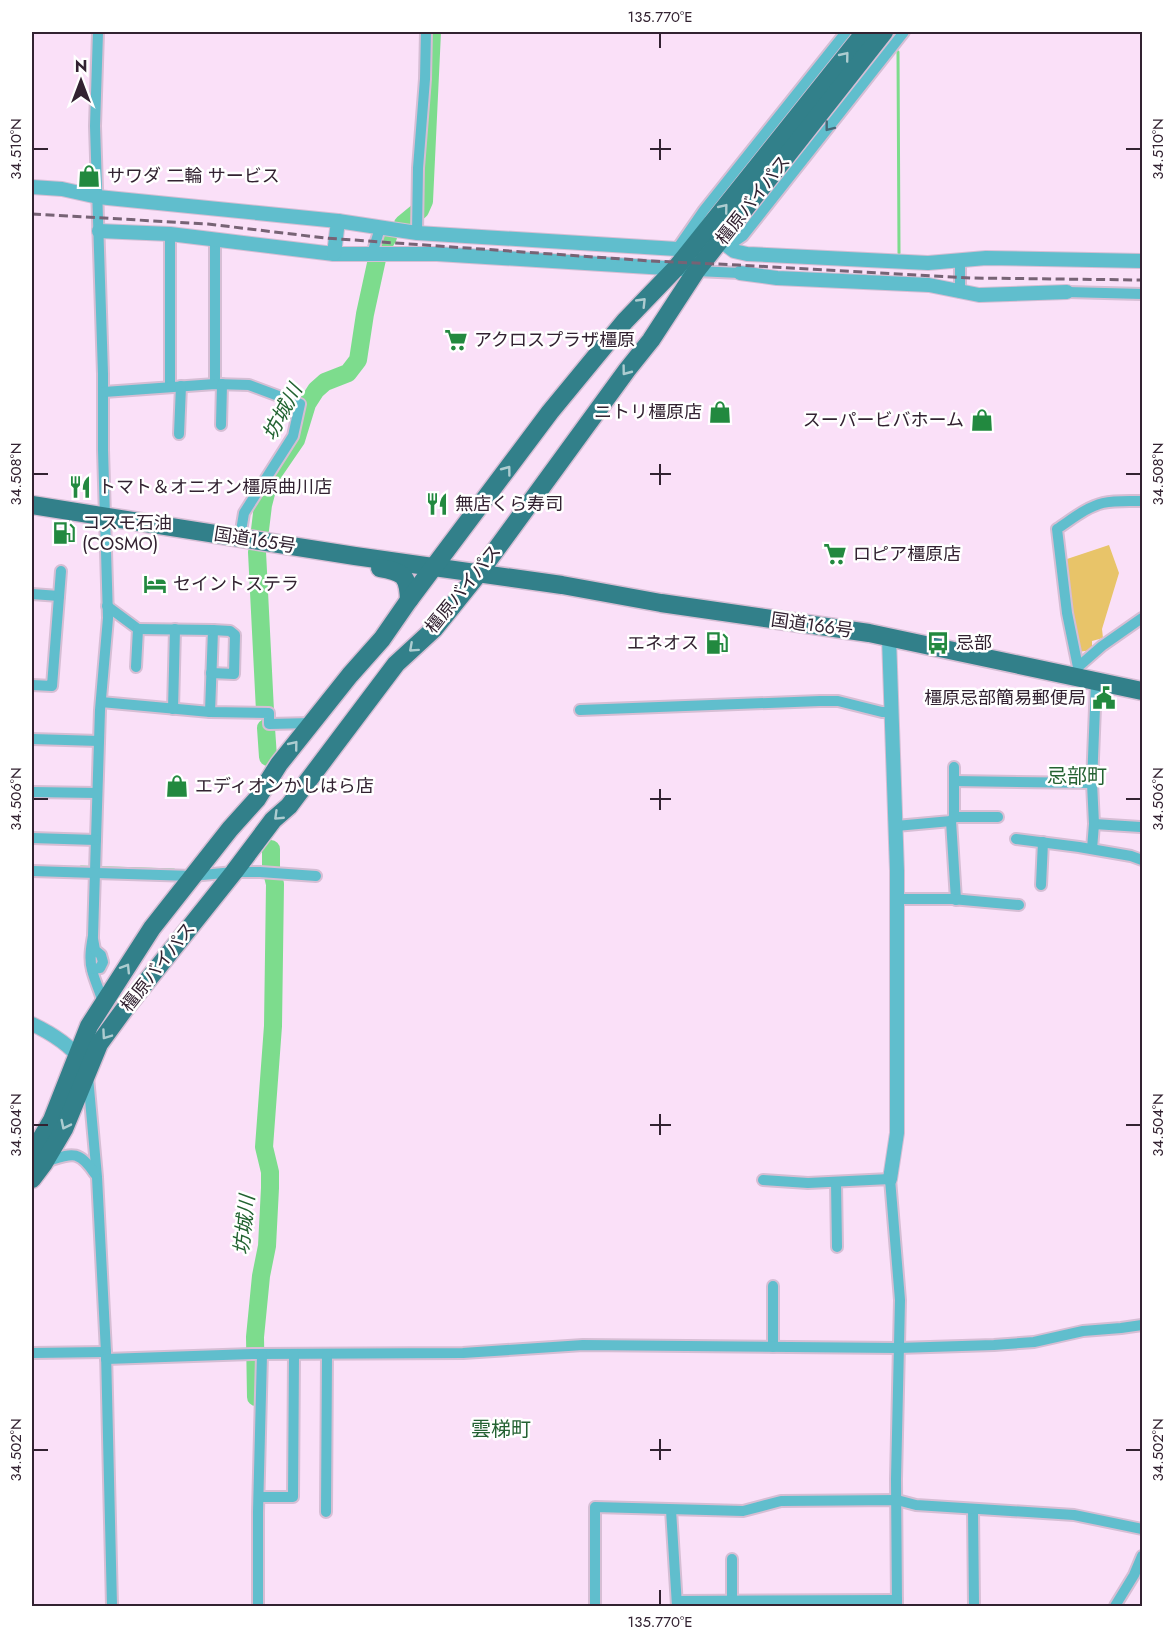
<svg xmlns="http://www.w3.org/2000/svg" width="1174" height="1638" viewBox="0 0 1174 1638" font-family="Jost,'Noto Sans JP',sans-serif">
	<rect width="100%" height="100%" fill="#fae0f8"/>
	<!-- green -->
	<path fill="#e8c469" d="M1109,545L1119,573L1102,629L1103,638L1092,641V650L1071,653L1055,563Z"/>
	<g fill="none" stroke-linecap="round" stroke-linejoin="round">
		<!-- stream -->
		<g stroke="#7ddc8d" stroke-width="3">
			<path d="M898,52L899,253"/>
			<path d="M81,867L174,870"/>
		</g>
		<!-- river -->
		<g stroke="#7ddc8d" stroke-width="18">
			<path d="M403,224L420,210L424,201L432,32"/>
			<path d="M382,247L388,237"/>
			<path d="M260,530L263,505L270,478L296,440L307,404L316,390L325,382L348,373L358,360L365,314L377,259"/>
			<path d="M257,552L265,711"/>
			<path d="M266,728L268,757"/>
			<path d="M256,1397L255,1337L261,1276L267,1246L270,1188V1172L264,1147L273,1026L275,884L271,868V849"/>
		</g>
		<!-- minor casing -->
		<g stroke="#d6bed4" stroke-width="14">
			<g id="minor">
				<path d="M98,32L95,126L103,374V450L108,618L100,710L93,936C91,947 89,959 92,970C95,982 100,991 103,1003"/>
				<path d="M417,233L418,168L425,79L426,32"/>
				<path d="M170,234V387"/>
				<path d="M727,247L743,236L904,32"/>
				<path d="M685,252L677,249L704,210L846,32"/>
				<path d="M372,254L380,228"/>
				<path d="M696,271L740,273"/>
				<path d="M960,292V260"/>
				<path d="M1067,292L1142,294"/>
				<path d="M215,384V239"/>
				<path d="M104,392L215,384L249,385L300,404L293,436L244,513L240,537"/>
				<path d="M221,425L222,384"/>
				<path d="M179,434L181,386"/>
				<path d="M32,594L59,596"/>
				<path d="M107,606L138,629L136,667"/>
				<path d="M138,629L213,630L210,712"/>
				<path d="M1078,667L1067,613L1057,529C1071,520 1086,507 1103,503C1116,500 1130,501 1142,501"/>
				<path d="M1077,671L1078,667L1102,646L1142,618"/>
				<path d="M211,673L234,674L235,635L230,631L213,630"/>
				<path d="M32,685L52,686L61,571"/>
				<path d="M101,702L210,712L269,713V724L312,723"/>
				<path d="M173,709L175,629"/>
				<path d="M580,710L820,701H838L882,712H892"/>
				<path d="M32,739L99,741"/>
				<path d="M954,781L1092,783"/>
				<path d="M32,792L97,793"/>
				<path d="M954,817H998"/>
				<path d="M951,821L956,900"/>
				<path d="M1094,824L1140,827"/>
				<path d="M896,826L951,821L954,817V767"/>
				<path d="M32,838L96,840"/>
				<path d="M1016,839L1079,847L1131,856L1142,860"/>
				<path d="M1092,849L1094,824L1092,783L1096,682"/>
				<path d="M32,871L192,876L234,872H260L316,876"/>
				<path d="M1041,885L1043,842"/>
				<path d="M897,899H952L1019,905"/>
				<path d="M92,969L100,968L103,962L101,955L95,950L93,939"/>
				<path d="M88,1077L97,1177L106,1352L112,1606"/>
				<path d="M45,1162C71,1154 78,1148 95,1174"/>
				<path d="M763,1180L808,1183L890,1179L900,1300L896,1479L897,1606"/>
				<path d="M836,1182L837,1247"/>
				<path d="M773,1347V1286"/>
				<path d="M32,1353L106,1352"/>
				<path d="M106,1359L252,1354L463,1353L583,1345L898,1348L994,1345L1034,1342L1083,1331L1121,1328L1142,1325"/>
				<path d="M259,1497H293L294,1354"/>
				<path d="M973,1509L974,1606"/>
				<path d="M671,1510L677,1606"/>
				<path d="M326,1512L327,1354"/>
				<path d="M732,1559V1601"/>
				<path d="M677,1601L897,1600"/>
				<path d="M258,1606V1512L262,1354"/>
				<path d="M595,1606V1507L743,1511L781,1501L897,1500L916,1505L1074,1515L1142,1529"/>
				<path d="M1115,1606L1134,1575L1142,1556"/>
			</g>
		</g>
		<!-- tertiary casing -->
		<g stroke="#d6bed4" stroke-width="16">
			<g id="tertiary">
				<path d="M32,187L62,189L98,197L338,221L417,233L677,249"/>
				<path d="M99,231L170,234L334,254H437L682,269"/>
				<path d="M721,241L734,251L747,254L928,263L986,258L1142,261"/>
				<path d="M334,254L338,221"/>
				<path d="M740,273L777,278L929,285L979,295L1067,292"/>
				<path d="M889,638L897,871V1133L890,1179"/>
				<path d="M32,1024C51,1033 69,1044 82,1061"/>
			</g>
		</g>
		<!-- trunk casing -->
		<g stroke="#d6bed4" stroke-width="21">
			<g id="trunk">
				<path d="M32,505L355,556L562,585L661,603L869,633L1142,691"/>
				<path d="M380,568C404,572 408,576 409,600"/>
				<path d="M32,1154L52,1120L89,1026L152,928L230,829L257,799L279,764L350,675L382,639L409,600L550,412L625,321L676,268L865,32"/>
				<path d="M32,1179L44,1163L64,1129L99,1044L123,1011L234,872L273,820L289,806L396,664L434,629L479,573L627,370L651,340L696,271L884,32"/>
			</g>
		</g>
		<!-- minor -->
		<use href="#minor" stroke="#60becd" stroke-width="10"/>
		<!-- tertiary -->
		<use href="#tertiary" stroke="#60becd" stroke-width="14"/>
		<!-- trunk -->
		<use href="#trunk" stroke="#32808a" stroke-width="18"/>
		<!-- rail -->
		<path stroke="#776375" stroke-width="3" stroke-dasharray="9 4.5" stroke-linecap="butt" d="M32,214L208,224L325,238L651,261L738,265L972,278L1142,280"/>
	</g>
	<!-- one-way arrows -->
	<defs><path id="oneway-chevron" d="M-2-3.5L2.5 0L-2 3.5" fill="none" stroke-width="1.6" stroke-linecap="round" stroke-linejoin="round" transform="scale(1.5)"/></defs>
	<g stroke="#adccd0">
		<use href="#oneway-chevron" transform="translate(845 56) rotate(-51)"/>
		<use href="#oneway-chevron" transform="translate(724 208) rotate(-51)"/>
		<use href="#oneway-chevron" transform="translate(642 302) rotate(-46)"/>
		<use href="#oneway-chevron" transform="translate(626 371) rotate(127)"/>
		<use href="#oneway-chevron" transform="translate(507 470) rotate(-53)"/>
		<use href="#oneway-chevron" transform="translate(413 648) rotate(138)"/>
		<use href="#oneway-chevron" transform="translate(294 745) rotate(-51)"/>
		<use href="#oneway-chevron" transform="translate(278 816) rotate(136)"/>
		<use href="#oneway-chevron" transform="translate(126 968) rotate(-58)"/>
		<use href="#oneway-chevron" transform="translate(106 1035) rotate(125)"/>
		<use href="#oneway-chevron" transform="translate(65 1125) rotate(116)"/>
	</g>
	<use stroke="#476877" href="#oneway-chevron" transform="translate(829 127) rotate(128)"/>
	<!-- ticks -->
	<path fill="none" stroke="#322231" stroke-width="2" d="M660,33V48M660,139V160M33,149H48M650,149H671M1126,149H1141M660,464V485M33,474H48M650,474H671M1126,474H1141M660,789V810M33,799H48M650,799H671M1126,799H1141M660,1114V1135M33,1125H48M650,1125H671M1126,1125H1141M660,1439V1460M33,1450H48M650,1450H671M1126,1450H1141M660,1590V1605"/>
	<!-- icons -->
	<defs>
		<g id="shop-bare" transform="scale(1.8)"><path d="M-5-2.5h2.3a2.7 3.5 0 0 1 5.4 0H5L5.5 6h-11ZM-1.5-2.5h3a1.5 2.3 0 0 0-3 0Z" fill="#22893f" stroke="#fff" stroke-width="2.5" paint-order="stroke"/></g>
		<g id="supermarket-bare" transform="scale(1.8)"><path d="M-6-5.5h2.5l.6 2H6L4.5 2H-2.5L-4.4-4H-6ZM-1.5 3.2a1.3 1.3 0 1 0 .1 0ZM3 3.2a1.3 1.3 0 1 0 .1 0Z" fill="#22893f" stroke="#fff" stroke-width="2.5" paint-order="stroke"/></g>
		<g id="restaurant-bare" transform="scale(1.8)"><path d="M-5-6h1v4h1v-4h1v4h1v-4h1v5L-1.5 .5V6h-2V.5L-5-1ZM5-6V6H3V1.5H1.5Q1.5-4 5-6Z" fill="#22893f" stroke="#fff" stroke-width="2.5" paint-order="stroke"/></g>
		<g id="fuel-bare" transform="scale(1.8)"><path d="M-5.5-6h7V0h2V4h1.3V-2.5L3-4.5l.8-.8L6-3V5H2.5V1h-1V6h-7ZM-4.2-4.7v3.2H.2V-4.7Z" fill="#22893f" stroke="#fff" stroke-width="2.5" paint-order="stroke"/></g>
		<g id="hotel-bare" transform="scale(1.8)"><path d="M-6-4.5h1.5V1H6V5H4.5V3h-9V5H-6ZM-4 0a1.8 1.8 0 1 1 3.6 0ZM.5 0V-2.5h3Q6-2.5 6 0Z" fill="#22893f" stroke="#fff" stroke-width="2.5" paint-order="stroke"/></g>
		<g id="bus-bare" transform="scale(1.8)"><path d="M-5-6H5V4H4V6H2V4H-2V6H-4V4H-5ZM-3.5-4V0h7V-4ZM-3.5 1.2v1.5H-2V1.2ZM2 1.2v1.5H3.5V1.2Z" fill="#22893f" stroke="#fff" stroke-width="2.5" paint-order="stroke"/></g>
		<g id="civic-bare" transform="scale(1.8)"><path d="M-.6-6.5H3V-4.5H.6V-3L4-1V1h2V6H-6V1h2V-1L-.6-3ZM-1.2 2.5V6h2.4V2.5Z" fill="#22893f" stroke="#fff" stroke-width="2.5" paint-order="stroke"/></g>
	</defs>
	<g fill-rule="evenodd">
		<use href="#shop-bare" x="89" y="176"/>
		<use href="#supermarket-bare" x="456" y="340"/>
		<use href="#shop-bare" x="720" y="412"/>
		<use href="#shop-bare" x="982" y="420"/>
		<use href="#restaurant-bare" x="80" y="487"/>
		<use href="#restaurant-bare" x="437" y="504"/>
		<use href="#fuel-bare" x="64" y="533"/>
		<use href="#supermarket-bare" x="835" y="554"/>
		<use href="#hotel-bare" x="155" y="584"/>
		<use href="#fuel-bare" x="717" y="643"/>
		<use href="#bus-bare" x="938" y="643"/>
		<use href="#civic-bare" x="1104" y="698"/>
		<use href="#shop-bare" x="177" y="786"/>
	</g>
	<g text-anchor="middle" stroke-width="5" stroke-linejoin="round" paint-order="stroke">
		<!-- poi labels -->
		<g font-size="18" fill="#322231" stroke="#fff" text-anchor="start">
			<text x="107" y="182">サワダ 二輪 サービス</text>
			<text x="474" y="346">アクロスプラザ橿原</text>
			<text x="702" y="418" text-anchor="end">ニトリ橿原店</text>
			<text x="964" y="426" text-anchor="end">スーパービバホーム</text>
			<text x="98" y="493">トマト＆オニオン橿原曲川店</text>
			<text x="455" y="510">無店くら寿司</text>
			<text x="82" y="529">コスモ石油<tspan x="82" dy="21">(COSMO)</tspan></text>
			<text x="853" y="560">ロピア橿原店</text>
			<text x="173" y="590">セイントステラ</text>
			<text x="699" y="649" text-anchor="end">エネオス</text>
			<text x="956" y="649">忌部</text>
			<text x="1086" y="704" text-anchor="end">橿原忌部簡易郵便局</text>
			<text x="195" y="792">エディオンかしはら店</text>
		</g>
		<!-- street labels -->
		<g font-size="18" fill="#322231" stroke="#fff">
			<text transform="translate(753 200) rotate(-52)" y="6">橿原バイパス</text>
			<text transform="translate(255 540) rotate(9)" y="6">国道165号</text>
			<text transform="translate(463 589) rotate(-51)" y="6">橿原バイパス</text>
			<text transform="translate(812 625) rotate(8)" y="6">国道166号</text>
			<text transform="translate(158 967) rotate(-52)" y="6">橿原バイパス</text>
		</g>
		<!-- water labels -->
		<g font-size="20" font-style="italic" fill="#226331" stroke="#fff">
			<text transform="translate(282 412) rotate(-62)" y="7">坊城川</text>
			<text transform="translate(244 1225) rotate(-84)" y="7">坊城川</text>
		</g>
		<!-- neighbourhood labels -->
		<g font-size="20" fill="#246232" stroke="#fff">
			<text x="1077" y="783">忌部町</text>
			<text x="501" y="1436">雲梯町</text>
		</g>
	</g>
	<!-- border -->
	<rect width="1174" height="1638" fill="none" stroke="#ffffff" stroke-width="66"/>
	<!-- north arrow -->
	<g transform="translate(81 81)" stroke="#ffffff" stroke-width="4.5" paint-order="stroke">
	<path d="M0-4.5L10 22L0 15L-10 22Z" fill="#322231"/>
	<text y="-9" font-size="16" font-weight="bold" text-anchor="middle" fill="#322231">N</text>
	</g>
	<rect x="33" y="33" width="1108" height="1572" fill="none" stroke="#322231" stroke-width="2"/>
	<g font-size="15" text-anchor="middle" fill="#322231">
		<text x="660" y="22">135.770°E</text>
		<text transform="translate(16 149) rotate(-90)" y="5">34.510°N</text>
		<text transform="translate(1158 149) rotate(-90)" y="5">34.510°N</text>
		<text transform="translate(16 474) rotate(-90)" y="5">34.508°N</text>
		<text transform="translate(1158 474) rotate(-90)" y="5">34.508°N</text>
		<text transform="translate(16 799) rotate(-90)" y="5">34.506°N</text>
		<text transform="translate(1158 799) rotate(-90)" y="5">34.506°N</text>
		<text transform="translate(16 1125) rotate(-90)" y="5">34.504°N</text>
		<text transform="translate(1158 1125) rotate(-90)" y="5">34.504°N</text>
		<text transform="translate(16 1450) rotate(-90)" y="5">34.502°N</text>
		<text transform="translate(1158 1450) rotate(-90)" y="5">34.502°N</text>
		<text x="660" y="1627">135.770°E</text>
	</g>
</svg>
